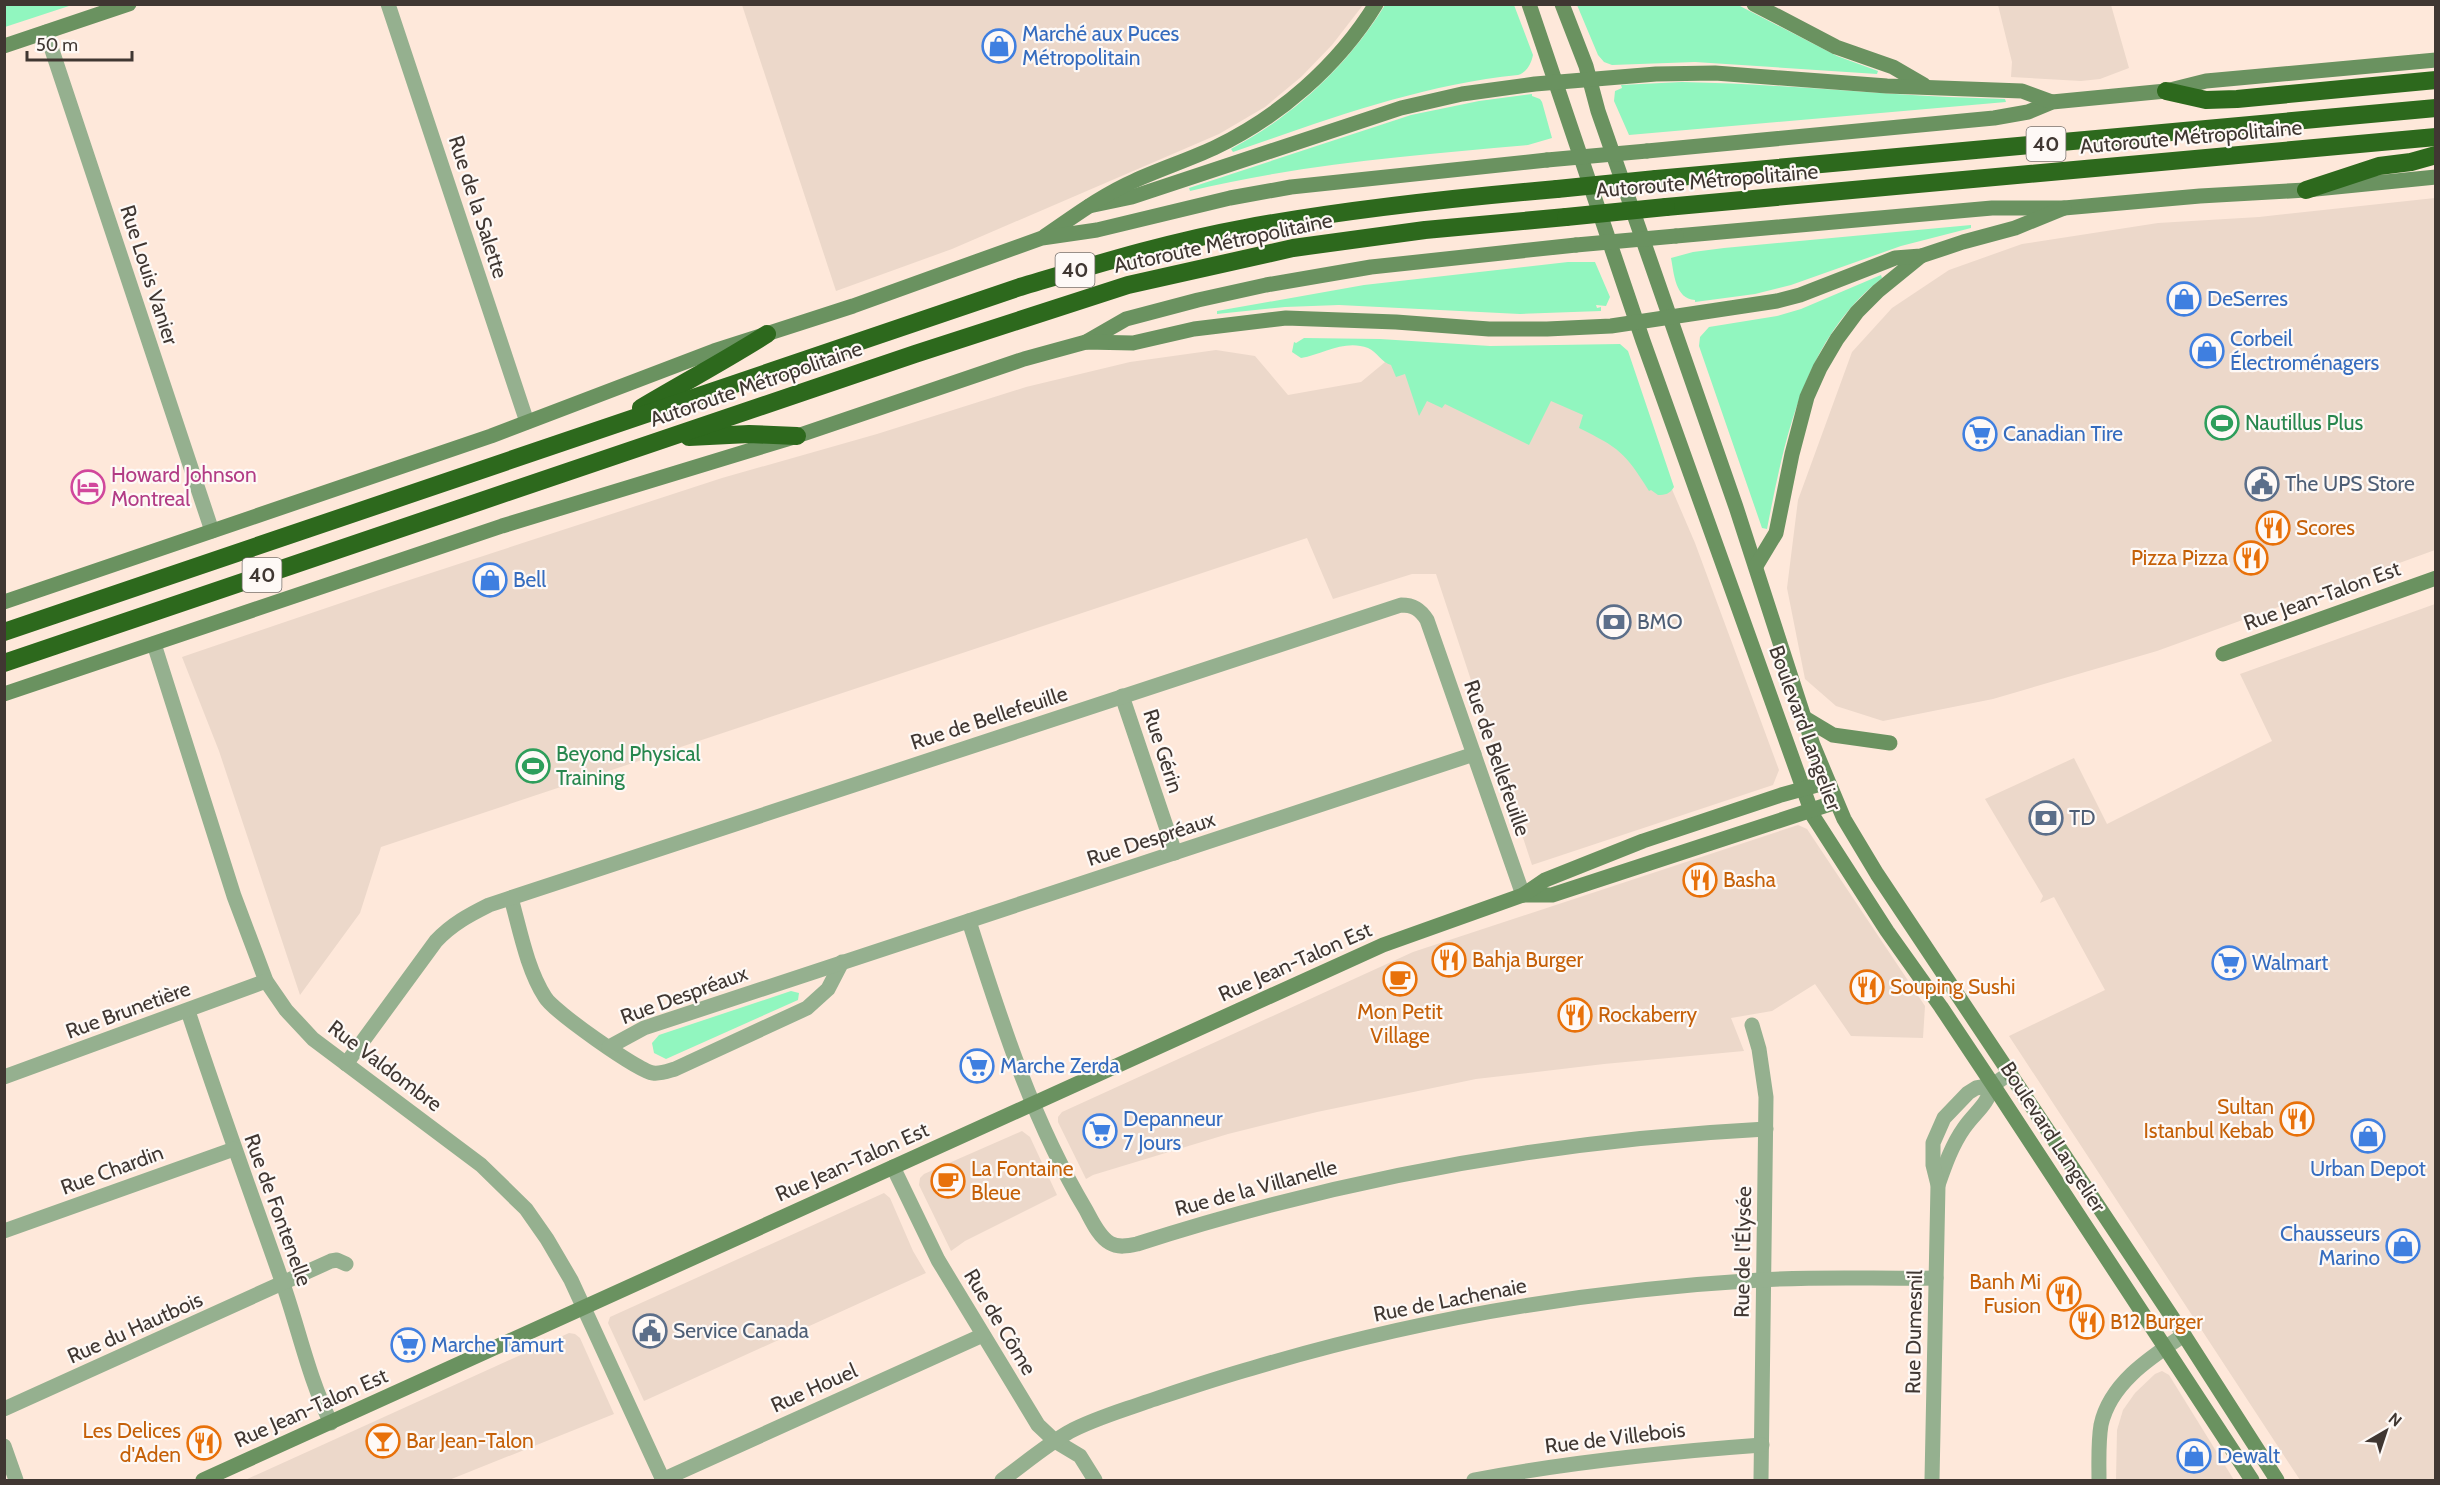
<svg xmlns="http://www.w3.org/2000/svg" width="2440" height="1485" viewBox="0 0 2440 1485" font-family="Cabin,sans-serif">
	<rect width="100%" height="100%" fill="#fee8da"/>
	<!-- commercial -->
	<g fill="#ecd8ca">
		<path d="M742,5V4L1363,5L1332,45L1301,77L1265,107L1219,134L952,249L836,291Z"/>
		<path d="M1998,5H2111L2129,68L2100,79L2081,81L2011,77L2012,62Z"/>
		<path d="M2435,198V550L2157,651L1993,699L1883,721L1836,706L1805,679L1787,588L1798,500L1852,352L1892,308L1949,270L2022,244L2158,223L2259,217Z"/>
		<path d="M1216,350L1255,356L1288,395L1361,382L1396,353L1620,368L1695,543L1779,770L1773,785L1532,865L1436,574H1412L1333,599L1307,538L381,847L360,913L300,995L219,751L182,657L391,586L722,478L877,434L1026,387L1130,362Z"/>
		<path d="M2435,604V1480H2300L2009,1036L2105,990L2054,897L2040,903L2043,896L1985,799L2074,758L2107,824L2272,741L2240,674Z"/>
		<path d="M1798,825L1807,829L1925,1006L1923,1038L1851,1036L1815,984L1772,1011L1731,1018L1744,1051L1604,1064L1476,1079L1317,1112L1228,1134L1093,1175L1086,1179L1058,1122V1117L1062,1112L1413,952Z"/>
		<path d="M1022,1131L1030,1137L1057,1195L965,1241L951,1251L919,1185L920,1178L924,1174Z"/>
		<path d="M884,1193L890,1198L913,1251L926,1273L644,1401L608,1323L610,1317Z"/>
		<path d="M569,1333L575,1334L580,1338L614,1414L449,1480H245Z"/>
		<path d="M2162,1371L2169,1375L2234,1480H2116L2117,1430L2123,1410L2135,1393L2155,1374Z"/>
	</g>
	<!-- green -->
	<g fill="#91f6bf">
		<path d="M5,4H72V5L5,27Z"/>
		<path d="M1385,5H1514L1533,55C1531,64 1527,72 1518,75C1419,85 1326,120 1233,152L1231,149C1295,115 1347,66 1385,5Z"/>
		<path d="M1577,5H1738L1837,56L1878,71L1877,74L1695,62L1612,65L1604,62L1598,55Z"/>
		<path d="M1682,82C1790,84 1897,97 2005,99L2006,102L1629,135L1614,101L1615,91L1622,88L1621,85Z"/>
		<path d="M1532,94V96L1540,99L1542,102L1552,138L1528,145C1415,155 1301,164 1190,191L1189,188L1411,115L1479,101Z"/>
		<path d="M1971,225V228L1901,246L1791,285L1755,294L1695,302V300C1675,299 1674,273 1671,258L1693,252L1724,248Z"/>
		<path d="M1568,262H1595L1610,297L1606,306L1596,305L1597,308L1601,307V311L1520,314L1339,305L1285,307L1217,314V311L1364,285Z"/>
		<path d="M1881,275L1882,278C1804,339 1785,437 1767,529L1762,528L1699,346L1700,337L1709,327L1777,316L1801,309Z"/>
		<path d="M1304,338L1380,339L1490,346L1620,344L1628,351L1674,487C1670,494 1665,495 1658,495L1651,490L1649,491C1625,452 1619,448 1579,428L1583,415L1551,401L1529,445L1445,404L1442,408L1427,401L1419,416L1405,374L1396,377L1391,365C1382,363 1377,352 1368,348C1345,339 1323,354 1301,358L1292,352L1294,342L1296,343Z"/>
		<path d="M791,991L799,993L798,1000L666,1059L654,1053L652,1043L659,1035Z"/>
	</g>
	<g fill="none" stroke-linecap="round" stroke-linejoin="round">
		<!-- street -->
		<g stroke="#95b08f" stroke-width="15">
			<path d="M388,4L527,422"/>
			<path d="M46,32L212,531"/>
			<path d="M154,644L234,896L266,981L286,1010L313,1039L481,1165L526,1209L547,1239L571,1280L663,1480"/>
			<path d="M1122,696L1175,853"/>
			<path d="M511,898C520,930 527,969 545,997C553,1011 638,1071 653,1073C661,1074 668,1071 675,1069L807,1008L828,989L842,962"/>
			<path d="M969,921C1001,1021 1032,1120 1086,1210C1092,1221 1099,1237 1110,1243C1118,1248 1128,1246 1137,1244C1342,1178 1550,1140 1766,1129"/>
			<path d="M188,1011C218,1103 251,1193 283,1284C299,1330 309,1379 331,1423"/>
			<path d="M1752,1025L1759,1049L1766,1097L1761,1480"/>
			<path d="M609,1047L644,1028L1474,754"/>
			<path d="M346,1064L436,941C452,924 469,915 489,905L1401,605C1413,605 1420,609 1427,620L1523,895"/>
			<path d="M4,1077L266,981"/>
			<path d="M893,1167L938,1260L1038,1425L1055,1441L1080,1456L1095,1480"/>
			<path d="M1938,1185C1945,1165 1952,1145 1964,1128C1977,1110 1986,1107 1993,1085"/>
			<path d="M4,1231L234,1149"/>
			<path d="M4,1409L331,1261L337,1260L346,1264"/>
			<path d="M4,1446L16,1480"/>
			<path d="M662,1480L983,1335"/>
			<path d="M1002,1480C1024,1464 1045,1446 1069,1432C1093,1419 1121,1411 1146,1402C1182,1390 1217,1378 1253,1368C1416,1319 1591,1290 1760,1280C1819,1276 1878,1279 1936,1278"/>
			<path d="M1474,1480C1570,1462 1665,1452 1762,1445"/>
			<path d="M1932,1480L1938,1185L1933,1165V1143L1944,1118L1968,1093L1976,1088L1993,1085L2010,1073"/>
			<path d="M2099,1480C2099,1462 2098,1443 2101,1425C2110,1383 2151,1357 2184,1335"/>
		</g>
		<!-- secondary -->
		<g stroke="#6a9260" stroke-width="15">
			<path d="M1529,4L1643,341L1813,816L1887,931L1941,1007L1993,1085L2252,1480"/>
			<path d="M1562,4L1586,66L1598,111L1736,507L1813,745L1844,819L1877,874L2184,1335L2277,1480"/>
			<path d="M1754,4L1836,47L1893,67L1924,85"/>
			<path d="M4,46L129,4"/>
			<path d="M1647,151L1994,118L2028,112L2052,102L2166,91L2206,81L2436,60"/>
			<path d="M1089,206L1132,197L1401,108L1462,94L1535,84L1656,74L1715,73L1887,86L2022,91L2052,102"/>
			<path d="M1045,236C1073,217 1102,195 1134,181C1160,169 1188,160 1214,148C1279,117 1338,66 1376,4"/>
			<path d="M1676,236L1992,208H2064L2200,196L2306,190L2436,177"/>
			<path d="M1086,342L1126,319L1198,300L1266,285L1371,267L1576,245"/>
			<path d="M1756,566L1776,533L1792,454L1807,397L1820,368L1837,339L1857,312L1878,291L1921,256"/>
			<path d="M4,602L491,436L714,351L853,306L1042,238L1097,230L1230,198L1291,187L1547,160"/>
			<path d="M2223,654L2436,578"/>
			<path d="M4,694L502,526L797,436L1024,359L1086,342L1133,343L1194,329L1286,318L1396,322L1489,329H1547L1611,326L1777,301L1800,295L1885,262L1895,258L1921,256L1963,242L2015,228L2064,208"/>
			<path d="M1803,717L1833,735L1890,743"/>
			<path d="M1523,895H1552L1836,802"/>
			<path d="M203,1480L1383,945L1523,895L1545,880L1643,841L1781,795L1828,782"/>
		</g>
		<!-- highway -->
		<g stroke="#2d691d" stroke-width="18">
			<path d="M2166,91L2206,100L2237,99L2436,80"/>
			<path d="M1656,179L2436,108"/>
			<path d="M2306,190L2379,166L2411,162L2436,155"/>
			<path d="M1666,207L2436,137"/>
			<path d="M641,408C683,383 726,360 767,334"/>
			<path d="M689,437L749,434L797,436"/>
			<path d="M4,632L1020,287C1094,265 1168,242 1245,228C1348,209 1452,198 1557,189"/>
			<path d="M4,663L915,354L1128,285L1293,248L1425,230L1566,217"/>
		</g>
		<!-- secondary-bridge -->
		<g stroke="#6a9260" stroke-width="15">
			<path d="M1547,160L1647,151"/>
			<path d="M1576,245L1676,236"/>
		</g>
		<!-- highway-bridge -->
		<g stroke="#2d691d" stroke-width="18">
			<path d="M1557,189L1656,179"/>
			<path d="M1566,217L1666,207"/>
		</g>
	</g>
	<!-- icons -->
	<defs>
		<g id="shop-ring" transform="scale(1.725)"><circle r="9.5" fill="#fef9f6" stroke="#3f7fe0" stroke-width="1.5"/><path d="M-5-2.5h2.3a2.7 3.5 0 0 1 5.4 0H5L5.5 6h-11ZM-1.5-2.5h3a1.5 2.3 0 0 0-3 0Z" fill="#3f7fe0"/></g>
		<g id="stadium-ring" transform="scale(1.725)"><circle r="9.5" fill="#fef9f6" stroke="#2e9e5b" stroke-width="1.5"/><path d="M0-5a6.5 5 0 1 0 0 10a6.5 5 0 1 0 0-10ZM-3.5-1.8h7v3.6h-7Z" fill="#2e9e5b"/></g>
		<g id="supermarket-ring" transform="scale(1.725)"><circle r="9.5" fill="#fef9f6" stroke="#3f7fe0" stroke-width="1.5"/><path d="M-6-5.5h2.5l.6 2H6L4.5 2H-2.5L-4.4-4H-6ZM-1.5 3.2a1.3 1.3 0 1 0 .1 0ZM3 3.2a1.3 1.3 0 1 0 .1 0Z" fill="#3f7fe0"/></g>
		<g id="civic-ring" transform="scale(1.725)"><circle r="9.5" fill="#fef9f6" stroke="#5c6f8a" stroke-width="1.5"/><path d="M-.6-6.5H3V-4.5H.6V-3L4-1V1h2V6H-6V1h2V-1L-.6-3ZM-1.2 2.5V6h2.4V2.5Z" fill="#5c6f8a"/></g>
		<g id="hotel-ring" transform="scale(1.725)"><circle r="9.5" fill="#fef9f6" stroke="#d1479c" stroke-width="1.5"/><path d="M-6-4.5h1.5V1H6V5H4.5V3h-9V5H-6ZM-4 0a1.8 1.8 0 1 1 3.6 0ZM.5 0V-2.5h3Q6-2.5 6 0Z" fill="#d1479c"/></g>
		<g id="restaurant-ring" transform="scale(1.725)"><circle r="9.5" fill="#fef9f6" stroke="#e8710a" stroke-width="1.5"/><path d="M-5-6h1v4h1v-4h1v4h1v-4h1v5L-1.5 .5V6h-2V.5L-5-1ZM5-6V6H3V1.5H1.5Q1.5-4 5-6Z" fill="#e8710a"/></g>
		<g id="bank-ring" transform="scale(1.725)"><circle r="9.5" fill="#fef9f6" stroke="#5c6f8a" stroke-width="1.5"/><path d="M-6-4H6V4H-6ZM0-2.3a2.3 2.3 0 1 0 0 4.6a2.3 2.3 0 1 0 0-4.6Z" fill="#5c6f8a"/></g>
		<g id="cafe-ring" transform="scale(1.725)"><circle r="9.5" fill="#fef9f6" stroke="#e8710a" stroke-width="1.5"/><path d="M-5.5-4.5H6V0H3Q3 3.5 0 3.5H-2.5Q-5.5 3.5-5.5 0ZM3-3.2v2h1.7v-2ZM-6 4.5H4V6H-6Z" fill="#e8710a"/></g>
		<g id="bar-ring" transform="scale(1.725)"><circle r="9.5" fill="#fef9f6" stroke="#e8710a" stroke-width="1.5"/><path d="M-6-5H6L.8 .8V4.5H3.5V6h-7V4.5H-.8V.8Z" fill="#e8710a"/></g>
	</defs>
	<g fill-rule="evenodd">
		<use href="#shop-ring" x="999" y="46"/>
		<use href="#shop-ring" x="2184" y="299"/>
		<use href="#shop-ring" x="2207" y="351"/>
		<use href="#stadium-ring" x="2222" y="423"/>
		<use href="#supermarket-ring" x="1980" y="434"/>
		<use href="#civic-ring" x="2262" y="484"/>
		<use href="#hotel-ring" x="88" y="487"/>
		<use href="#restaurant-ring" x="2273" y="528"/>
		<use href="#restaurant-ring" x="2251" y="558"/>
		<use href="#shop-ring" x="490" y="580"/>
		<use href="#bank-ring" x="1614" y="622"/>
		<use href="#stadium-ring" x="533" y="766"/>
		<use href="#bank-ring" x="2046" y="818"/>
		<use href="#restaurant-ring" x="1700" y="880"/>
		<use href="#restaurant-ring" x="1449" y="960"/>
		<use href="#supermarket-ring" x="2229" y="963"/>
		<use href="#cafe-ring" x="1400" y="979"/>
		<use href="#restaurant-ring" x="1867" y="987"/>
		<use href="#restaurant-ring" x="1575" y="1015"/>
		<use href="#supermarket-ring" x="977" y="1066"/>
		<use href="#restaurant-ring" x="2297" y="1119"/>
		<use href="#supermarket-ring" x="1100" y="1131"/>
		<use href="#shop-ring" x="2368" y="1136"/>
		<use href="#cafe-ring" x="948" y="1181"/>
		<use href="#shop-ring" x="2403" y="1246"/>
		<use href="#restaurant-ring" x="2064" y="1294"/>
		<use href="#restaurant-ring" x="2087" y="1322"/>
		<use href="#civic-ring" x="650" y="1331"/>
		<use href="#supermarket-ring" x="408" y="1345"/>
		<use href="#bar-ring" x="383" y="1441"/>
		<use href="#restaurant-ring" x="204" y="1443"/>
		<use href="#shop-ring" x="2194" y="1456"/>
	</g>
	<g text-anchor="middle" stroke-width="4.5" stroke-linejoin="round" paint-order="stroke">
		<!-- shield labels -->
		<g fill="#fef9f6" stroke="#79716d" stroke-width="1.5">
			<rect x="2026.5" y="127" width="39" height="34" rx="4.5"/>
			<rect x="1055.5" y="253" width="39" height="34" rx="4.5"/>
			<rect x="242.5" y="558" width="39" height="34" rx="4.5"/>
		</g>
		<g font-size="20" font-weight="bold" fill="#403732">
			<text x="2046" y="151">40</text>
			<text x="1075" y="277">40</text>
			<text x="262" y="582">40</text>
		</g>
		<!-- shop labels -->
		<g font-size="21" fill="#366cbe" stroke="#fef9f6" text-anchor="start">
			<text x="1022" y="41">Marché aux Puces<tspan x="1022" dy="24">Métropolitain</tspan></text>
			<text x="2207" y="306">DeSerres</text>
			<text x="2230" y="346">Corbeil<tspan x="2230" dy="24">Électroménagers</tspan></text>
			<text x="2003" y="441">Canadian Tire</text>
			<text x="513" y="587">Bell</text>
			<text x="2252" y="970">Walmart</text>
			<text x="1000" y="1073">Marche Zerda</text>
			<text x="1123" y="1126">Depanneur<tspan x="1123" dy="24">7 Jours</tspan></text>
			<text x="2368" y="1176" text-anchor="middle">Urban Depot</text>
			<text x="2380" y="1241" text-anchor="end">Chausseurs<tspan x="2380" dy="24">Marino</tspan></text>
			<text x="431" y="1352">Marche Tamurt</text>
			<text x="2217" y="1463">Dewalt</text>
		</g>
		<!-- street labels -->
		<g font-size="21" fill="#403732" stroke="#fef9f6">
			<text transform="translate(2191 137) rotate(-5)" y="7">Autoroute Métropolitaine</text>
			<text transform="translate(1707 181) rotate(-5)" y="7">Autoroute Métropolitaine</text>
			<text transform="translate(478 207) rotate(72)" y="7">Rue de la Salette</text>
			<text transform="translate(1223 243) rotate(-12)" y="7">Autoroute Métropolitaine</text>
			<text transform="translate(149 275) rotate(72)" y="7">Rue Louis Vanier</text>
			<text transform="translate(756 384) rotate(-19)" y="7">Autoroute Métropolitaine</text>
			<text transform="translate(2322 596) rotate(-20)" y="7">Rue Jean-Talon Est</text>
			<text transform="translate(989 718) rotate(-18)" y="7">Rue de Bellefeuille</text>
			<text transform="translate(1805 728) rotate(70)" y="7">Boulevard Langelier</text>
			<text transform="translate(1163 751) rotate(72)" y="7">Rue Gérin</text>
			<text transform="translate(1497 758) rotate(71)" y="7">Rue de Bellefeuille</text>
			<text transform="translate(1151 839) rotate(-18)" y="7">Rue Despréaux</text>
			<text transform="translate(1295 962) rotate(-24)" y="7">Rue Jean-Talon Est</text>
			<text transform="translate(684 995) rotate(-20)" y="7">Rue Despréaux</text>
			<text transform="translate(128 1010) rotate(-20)" y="7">Rue Brunetière</text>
			<text transform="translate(385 1066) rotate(37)" y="7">Rue Valdombre</text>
			<text transform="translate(2053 1137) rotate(57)" y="7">Boulevard Langelier</text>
			<text transform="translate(852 1162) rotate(-24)" y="7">Rue Jean-Talon Est</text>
			<text transform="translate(112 1170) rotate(-20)" y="7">Rue Chardin</text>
			<text transform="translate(1256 1188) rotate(-15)" y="7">Rue de la Villanelle</text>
			<text transform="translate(278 1210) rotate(70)" y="7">Rue de Fontenelle</text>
			<text transform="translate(1743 1252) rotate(-89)" y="7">Rue de l'Élysée</text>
			<text transform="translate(1450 1300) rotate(-11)" y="7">Rue de Lachenaie</text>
			<text transform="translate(1000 1322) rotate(59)" y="7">Rue de Côme</text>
			<text transform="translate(135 1328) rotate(-24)" y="7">Rue du Hautbois</text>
			<text transform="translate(1914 1332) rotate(-89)" y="7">Rue Dumesnil</text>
			<text transform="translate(814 1388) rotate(-24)" y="7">Rue Houel</text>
			<text transform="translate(311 1408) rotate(-24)" y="7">Rue Jean-Talon Est</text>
			<text transform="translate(1615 1438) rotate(-7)" y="7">Rue de Villebois</text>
		</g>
		<!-- leisure labels -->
		<g font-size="21" fill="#27864d" stroke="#fef9f6" text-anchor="start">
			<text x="2245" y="430">Nautillus Plus</text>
			<text x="556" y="761">Beyond Physical<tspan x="556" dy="24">Training</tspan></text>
		</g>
		<!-- hotel labels -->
		<g font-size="21" fill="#b23c85" stroke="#fef9f6" text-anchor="start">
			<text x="111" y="482">Howard Johnson<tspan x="111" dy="24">Montreal</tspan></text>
		</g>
		<!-- service labels -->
		<g font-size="21" fill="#4e5e75" stroke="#fef9f6" text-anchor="start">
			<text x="2285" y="491">The UPS Store</text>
			<text x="1637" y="629">BMO</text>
			<text x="2069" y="825">TD</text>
			<text x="673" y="1338">Service Canada</text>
		</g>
		<!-- food labels -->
		<g font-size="21" fill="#c56008" stroke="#fef9f6" text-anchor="start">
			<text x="2296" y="535">Scores</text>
			<text x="2228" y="565" text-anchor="end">Pizza Pizza</text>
			<text x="1723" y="887">Basha</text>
			<text x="1472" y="967">Bahja Burger</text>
			<text x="1890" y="994">Souping Sushi</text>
			<text x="1400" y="1019" text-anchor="middle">Mon Petit<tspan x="1400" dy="24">Village</tspan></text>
			<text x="1598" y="1022">Rockaberry</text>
			<text x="2274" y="1114" text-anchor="end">Sultan<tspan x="2274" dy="24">Istanbul Kebab</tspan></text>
			<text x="971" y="1176">La Fontaine<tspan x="971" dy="24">Bleue</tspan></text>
			<text x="2041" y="1289" text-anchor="end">Banh Mi<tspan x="2041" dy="24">Fusion</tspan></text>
			<text x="2110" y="1329">B12 Burger</text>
			<text x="181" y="1438" text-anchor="end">Les Delices<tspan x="181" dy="24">d'Aden</tspan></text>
			<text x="406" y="1448">Bar Jean-Talon</text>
		</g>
	</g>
	<!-- border -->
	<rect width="2440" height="1485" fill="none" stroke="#403732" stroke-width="12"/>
	<!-- north arrow -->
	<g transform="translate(2386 1431) rotate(39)" stroke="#fef9f6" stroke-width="4.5" paint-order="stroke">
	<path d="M0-4.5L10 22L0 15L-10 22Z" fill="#403732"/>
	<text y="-9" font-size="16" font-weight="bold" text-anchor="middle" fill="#403732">N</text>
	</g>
	<!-- scale -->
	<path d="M27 51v9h105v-9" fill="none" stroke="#403732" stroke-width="3"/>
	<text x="36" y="51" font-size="18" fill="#403732" stroke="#fef9f6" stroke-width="4.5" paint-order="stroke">50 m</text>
</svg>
